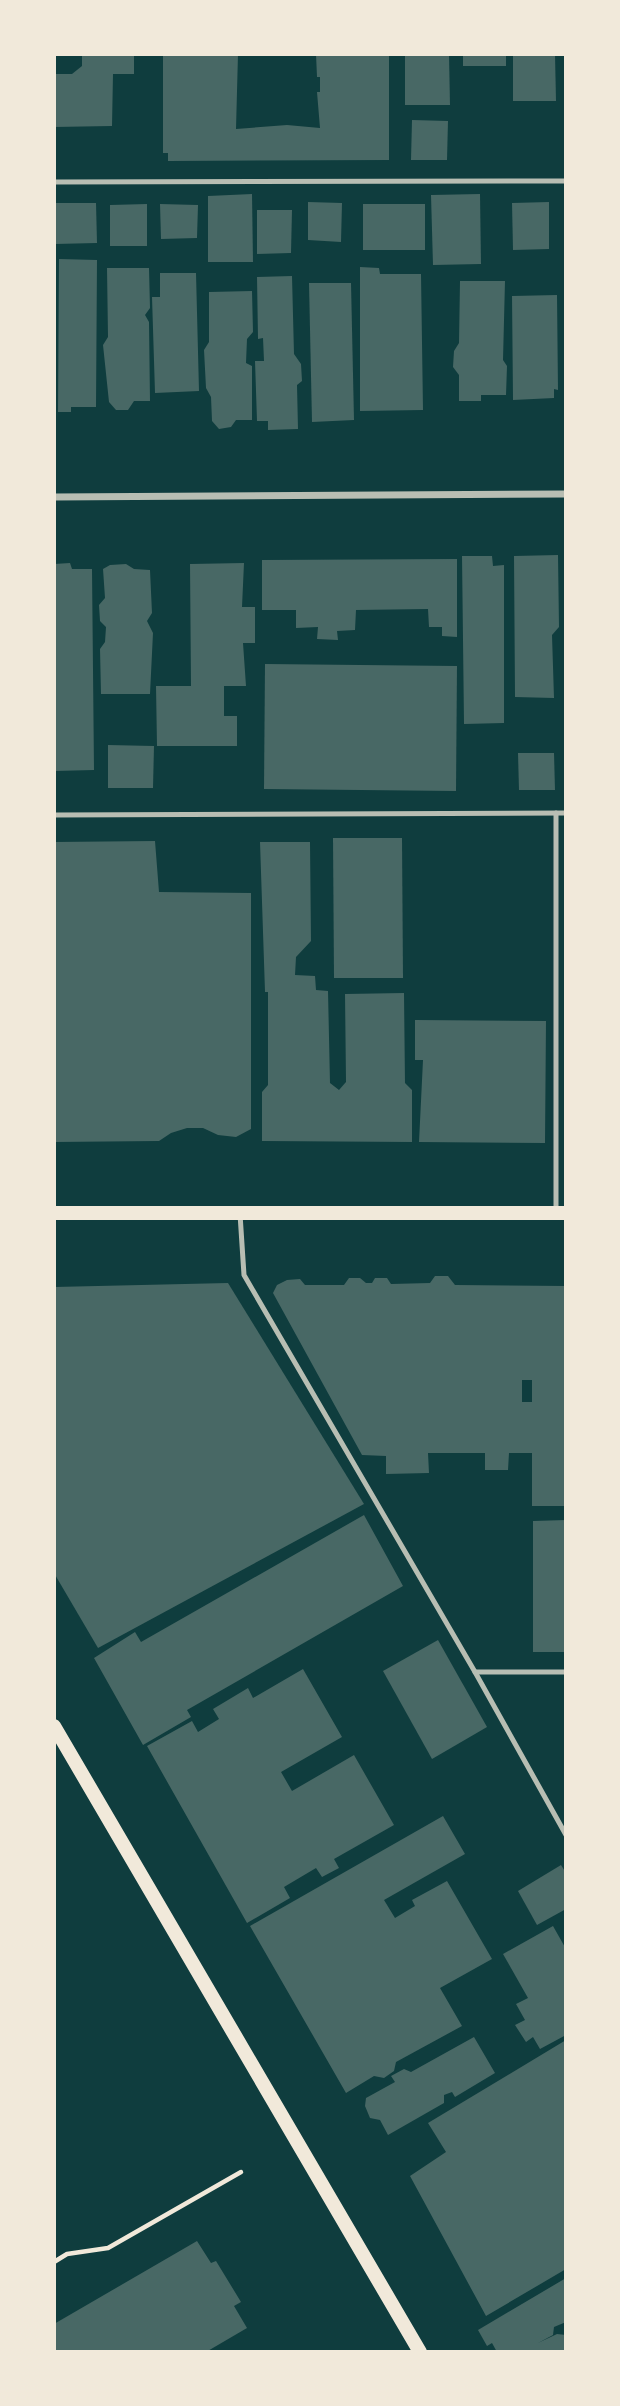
<svg xmlns="http://www.w3.org/2000/svg" width="620" height="2406" viewBox="0 0 620 2406" font-family="'Fira Sans',sans-serif">
	<rect width="100%" height="100%" fill="#0f3d3e"/>
	<!-- building -->
	<g fill="#486865" fill-rule="evenodd">
		<path d="M82,54H134V74H113L112,126L54,127V74H72L82,66Z"/>
		<path d="M163,54H238L236,129L287,125L320,128L317,92H320V77H317L316,54H389V160L168,161V153H163Z"/>
		<path d="M405,54H449L450,105H405Z"/>
		<rect x="463" y="54" width="43" height="12"/>
		<path d="M513,54H555L556,101H513Z"/>
		<path d="M412,120L448,121L447,160H411Z"/>
		<path d="M252,194L253,262H208V196Z"/>
		<path d="M480,194L481,264L433,265L431,195Z"/>
		<path d="M308,202L342,203L341,242L308,240Z"/>
		<path d="M549,202V249L513,250L512,203Z"/>
		<path d="M54,203H96L97,243L55,244Z"/>
		<path d="M147,204V246H110V205Z"/>
		<path d="M160,204L198,205L197,238L161,239Z"/>
		<rect x="363" y="204" width="62" height="46"/>
		<path d="M257,210H292L291,253L257,254Z"/>
		<path d="M59,259L97,260L96,407H71V412H58Z"/>
		<path d="M360,267L379,268L380,274H421L423,410L360,411Z"/>
		<path d="M107,268H149L150,308L145,315L149,322L150,401H134L128,410H116L109,402L103,345L108,337Z"/>
		<path d="M160,273H196L199,391L155,393L152,297H160Z"/>
		<path d="M292,276L294,354L301,364L302,381L297,385L298,429L268,430V421H257L255,361H264L263,338L258,339L257,277Z"/>
		<path d="M460,281H505L503,360L507,366L506,395H481V401H459V375L453,367L454,351L459,343Z"/>
		<path d="M309,283H351L354,420L312,422Z"/>
		<path d="M252,291L253,332L247,339L246,363L252,366V420H236L231,427L219,429L212,421L211,397L206,388L204,350L209,342V292Z"/>
		<path d="M557,295L558,390L554,389V398L513,400L512,296Z"/>
		<path d="M558,555L559,627L552,635L554,698L515,697L514,556Z"/>
		<path d="M462,556H492L493,566L504,565V723L464,724Z"/>
		<path d="M457,559V637L442,636V627H429L428,609L356,610L355,630L337,631L338,640L317,639L318,627L296,628V610H262V560Z"/>
		<path d="M70,563L72,569H92L94,770L54,771V564Z"/>
		<path d="M244,563L242,607H255V643H243L246,686H224V716H237V746H157L156,686H191L190,564Z"/>
		<path d="M126,564L134,569L150,570L152,613L147,621L153,633L150,694H101L100,649L105,642L106,627L100,621L99,605L105,598L103,569L110,565Z"/>
		<path d="M265,664L457,666L456,791L264,789Z"/>
		<path d="M108,745L154,746L153,788H108Z"/>
		<path d="M518,753H554L555,790H519Z"/>
		<path d="M333,838H402L403,978H334Z"/>
		<path d="M155,841L159,892L251,893V1129L236,1137L218,1135L203,1128H187L171,1133L159,1141L55,1142L54,842Z"/>
		<path d="M260,842H310L311,941L296,957L295,975L315,976L316,990L328,991L330,1083L339,1090L346,1082L345,994L404,993L405,1083L412,1090V1142L262,1141V1092L268,1085V992H265Z"/>
		<path d="M415,1020L546,1021L545,1143L419,1142L423,1060H415Z"/>
		<path d="M435,1276H448L455,1285L566,1286V1506H532V1453H509L508,1470H485V1453H428L429,1473L386,1474V1456L362,1455L273,1293L277,1285L287,1280L300,1279L305,1285H344L349,1278H360L366,1283H372L375,1278H387L391,1284L430,1283ZM522,1380H532V1402H522Z"/>
		<path d="M228,1283L364,1504L98,1648L54,1573V1287Z"/>
		<path d="M364,1515L403,1586L187,1710L191,1717L143,1745L94,1658L135,1632L141,1642Z"/>
		<path d="M566,1520V1652H533V1521Z"/>
		<path d="M438,1640L487,1727L432,1759L383,1671Z"/>
		<path d="M303,1669L342,1737L281,1772L292,1791L354,1755L394,1825L334,1859L339,1868L322,1877L316,1868L284,1887L290,1898L247,1923L147,1746L192,1721L198,1732L219,1719L213,1709L248,1688L253,1698Z"/>
		<path d="M443,1816L465,1854L384,1900L395,1918L415,1906L412,1900L447,1881L492,1959L440,1988L462,2026L396,2062L394,2071L384,2078L374,2076L346,2093L250,1926Z"/>
		<path d="M561,1865L566,1873V1909L537,1925L518,1891Z"/>
		<path d="M553,1926L566,1949V2035L540,2049L533,2037L526,2042L515,2025L525,2020L516,2004L528,1998L503,1954Z"/>
		<path d="M474,2037L495,2073L455,2097L452,2092L444,2095V2103L388,2135L380,2120L370,2118L365,2106L366,2098L395,2082L391,2076L404,2069L411,2072Z"/>
		<path d="M566,2040V2269L486,2316L410,2176L446,2152L428,2123Z"/>
		<path d="M197,2241L211,2263L216,2261L241,2302L234,2306L247,2328L206,2352H54V2324Z"/>
		<path d="M566,2278V2322L554,2327L553,2335L538,2343L557,2334L566,2335V2352H497L492,2343L487,2346L478,2330Z"/>
	</g>
	<g fill="none" stroke-linecap="round" stroke-linejoin="round">
		<!-- path -->
		<path stroke="#f1e9da" stroke-width="4.5" d="M54,2262L67,2254L108,2248L241,2172"/>
		<!-- service -->
		<g stroke="#b8beb3" stroke-width="5">
			<path d="M54,182L566,181"/>
			<path d="M54,815L566,813"/>
			<path d="M556,1213V813"/>
			<path d="M240,1214L244,1275L475,1672L566,1835"/>
			<path d="M475,1672H566"/>
		</g>
		<!-- minor -->
		<path stroke="#b8beb3" stroke-width="7" d="M54,497L566,494"/>
		<!-- secondary -->
		<g stroke="#f1e9da" stroke-width="14">
			<path d="M54,1213H566"/>
			<path d="M54,1726L420,2352"/>
		</g>
	</g>
	<!-- border -->
	<rect width="620" height="2406" fill="none" stroke="#f1e9da" stroke-width="112"/>
</svg>
